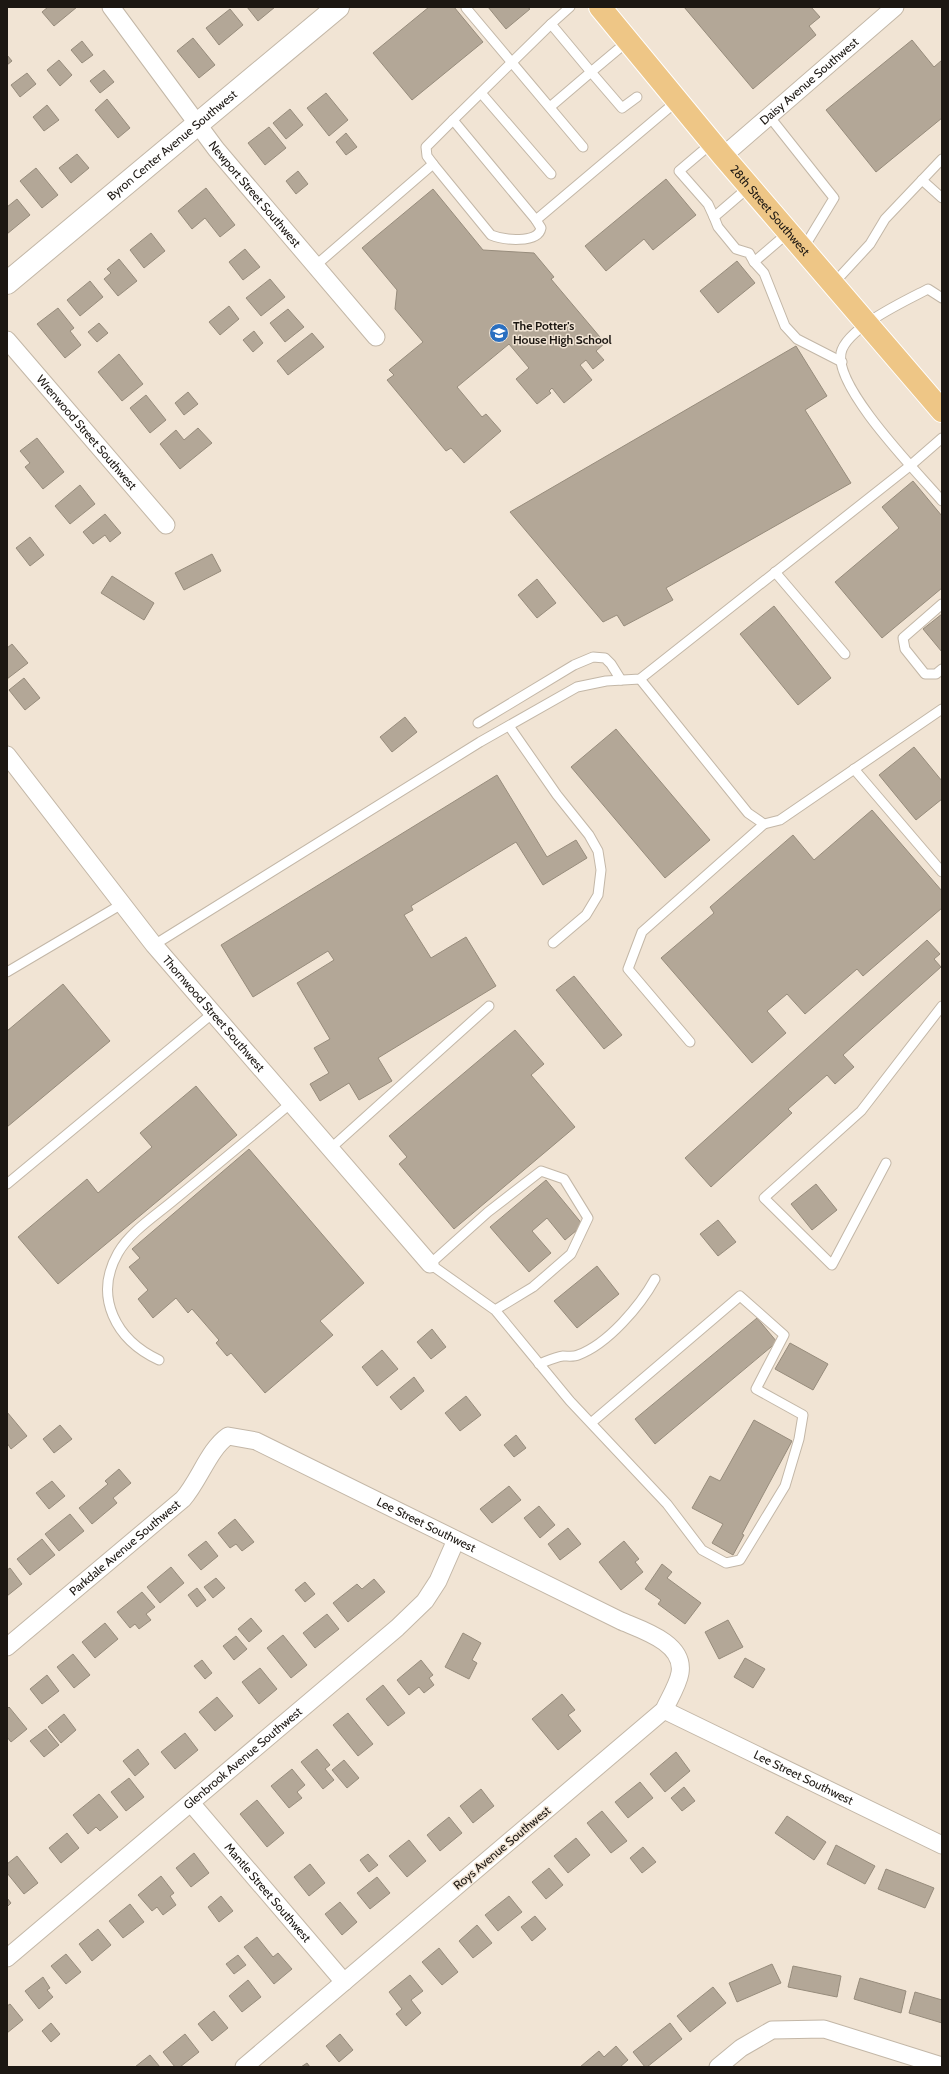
<svg xmlns="http://www.w3.org/2000/svg" width="949" height="2074" viewBox="0 0 949 2074" font-family="Cabin,sans-serif">
	<rect width="100%" height="100%" fill="#f1e4d4"/>
	<!-- building -->
	<g fill="#b3a797" stroke="#978c7c">
		<path d="M48,7H77L54,26L42,12Z"/>
		<path d="M247,7H275L258,21Z"/>
		<path d="M429,7H454L483,42L412,100L373,53Z"/>
		<path d="M488,7H527L530,9L506,29Z"/>
		<path d="M684,7H811L820,17L809,26L816,35L753,89Z"/>
		<path d="M230,9L243,25L219,45L206,28Z"/>
		<path d="M193,38L215,65L199,78L177,51Z"/>
		<path d="M912,40L934,67L942,60V118L876,172L826,110Z"/>
		<path d="M82,41L93,55L82,63L71,50Z"/>
		<path d="M7,55L12,61L7,65Z"/>
		<path d="M59,60L72,75L60,86L47,70Z"/>
		<path d="M104,70L114,82L100,93L90,81Z"/>
		<path d="M27,73L36,84L20,97L11,85Z"/>
		<path d="M326,93L348,120L329,136L307,108Z"/>
		<path d="M107,99L130,128L118,138L95,110Z"/>
		<path d="M47,105L59,120L44,131L33,117Z"/>
		<path d="M290,109L303,125L286,139L273,123Z"/>
		<path d="M269,127L286,148L265,165L248,143Z"/>
		<path d="M346,133L357,147L346,155L336,142Z"/>
		<path d="M77,154L89,168L71,183L59,168Z"/>
		<path d="M36,168L58,195L42,208L20,181Z"/>
		<path d="M298,171L308,184L296,194L286,181Z"/>
		<path d="M666,179L696,215L653,250L644,239L606,271L585,246Z"/>
		<path d="M206,188L235,225L220,237L205,218L192,229L178,211Z"/>
		<path d="M433,189L483,250L534,253L554,277L551,279L605,343L596,351L604,360L593,369L586,360L580,365L592,380L564,403L552,388L549,391L551,393L537,404L516,379L529,368L509,344L457,387L482,417L486,414L501,431L464,463L451,448L446,451L387,380L394,375L389,370L423,342L395,309L397,290L362,248Z"/>
		<path d="M17,199L30,215L7,234V207Z"/>
		<path d="M151,233L165,251L144,268L130,250Z"/>
		<path d="M245,249L260,267L243,280L229,262Z"/>
		<path d="M119,259L137,281L118,296L104,279L111,273L107,269Z"/>
		<path d="M737,261L755,283L718,313L700,291Z"/>
		<path d="M270,279L285,297L261,316L246,298Z"/>
		<path d="M90,281L103,297L80,316L67,300Z"/>
		<path d="M229,306L239,319L220,335L209,322Z"/>
		<path d="M58,308L74,328L70,331L81,345L65,358L37,324Z"/>
		<path d="M288,309L304,327L285,342L270,323Z"/>
		<path d="M99,323L108,333L97,342L88,332Z"/>
		<path d="M254,331L263,343L253,352L243,340Z"/>
		<path d="M312,333L324,347L288,375L277,361Z"/>
		<path d="M796,346L827,396L805,410L851,483L666,588L673,600L624,626L617,615L603,622L510,512Z"/>
		<path d="M119,354L143,384L122,401L98,372Z"/>
		<path d="M188,392L198,404L184,415L175,403Z"/>
		<path d="M146,395L166,420L150,433L130,408Z"/>
		<path d="M198,428L212,443L180,469L160,444L176,430L184,440Z"/>
		<path d="M37,438L64,472L43,489L25,467L30,463L20,451Z"/>
		<path d="M913,481L942,516V588L882,638L835,582L899,528L882,507Z"/>
		<path d="M80,485L95,504L70,524L55,506Z"/>
		<path d="M105,514L121,533L110,542L105,535L93,544L83,532Z"/>
		<path d="M30,537L44,555L30,566L16,548Z"/>
		<path d="M212,554L221,571L184,590L175,573Z"/>
		<path d="M112,576L154,603L144,620L101,593Z"/>
		<path d="M537,579L556,603L537,618L518,595Z"/>
		<path d="M774,606L831,678L798,705L740,634Z"/>
		<path d="M942,614V652L923,629Z"/>
		<path d="M12,644L28,663L7,679V648Z"/>
		<path d="M24,678L40,698L25,710L9,690Z"/>
		<path d="M405,717L417,732L392,752L380,737Z"/>
		<path d="M616,729L710,840L665,878L571,767Z"/>
		<path d="M914,747L942,781V799L916,820L879,775Z"/>
		<path d="M497,775L547,857L576,840L587,858L543,885L516,842L411,906L413,910L404,915L431,958L466,937L496,986L378,1058L392,1081L359,1100L349,1083L320,1101L310,1084L329,1073L314,1048L330,1039L297,983L334,960L328,951L253,997L221,945Z"/>
		<path d="M872,810L942,891V908L863,976L857,969L805,1014L787,994L767,1011L786,1033L752,1063L661,958L714,913L710,907L793,835L814,860Z"/>
		<path d="M927,940L940,954L934,959L941,967L843,1055L854,1067L835,1084L827,1075L788,1109L792,1113L711,1187L685,1158Z"/>
		<path d="M574,976L622,1035L604,1049L556,990Z"/>
		<path d="M63,984L110,1041L7,1127V1031Z"/>
		<path d="M515,1030L544,1064L531,1075L575,1127L454,1229L399,1164L407,1157L389,1136Z"/>
		<path d="M196,1086L237,1135L58,1284L18,1237L87,1179L98,1193L152,1147L140,1133Z"/>
		<path d="M249,1149L364,1283L320,1321L333,1335L265,1393L231,1353L227,1356L216,1343L219,1340L192,1309L188,1313L176,1298L153,1318L138,1299L148,1290L129,1267L140,1258L132,1249Z"/>
		<path d="M546,1180L583,1225L565,1240L547,1218L532,1231L551,1253L529,1272L490,1227Z"/>
		<path d="M816,1184L837,1210L812,1230L791,1204Z"/>
		<path d="M718,1220L736,1242L718,1256L700,1234Z"/>
		<path d="M597,1266L619,1294L577,1328L554,1301Z"/>
		<path d="M757,1318L777,1342L655,1444L635,1419Z"/>
		<path d="M432,1329L446,1347L431,1359L417,1342Z"/>
		<path d="M790,1343L828,1364L813,1390L775,1369Z"/>
		<path d="M382,1350L398,1369L377,1386L362,1367Z"/>
		<path d="M414,1377L424,1391L401,1410L390,1397Z"/>
		<path d="M466,1396L481,1415L460,1431L445,1413Z"/>
		<path d="M7,1412L27,1436L11,1449L7,1443Z"/>
		<path d="M754,1420L792,1441L742,1534L744,1535L733,1555L712,1543L723,1524L692,1508L710,1476L720,1481Z"/>
		<path d="M60,1425L72,1439L54,1453L43,1439Z"/>
		<path d="M516,1435L526,1448L514,1457L504,1445Z"/>
		<path d="M119,1469L131,1483L113,1498L117,1503L92,1524L79,1508L108,1484L105,1481Z"/>
		<path d="M52,1481L65,1496L49,1509L36,1493Z"/>
		<path d="M509,1486L521,1500L492,1523L480,1509Z"/>
		<path d="M539,1506L555,1525L540,1538L524,1518Z"/>
		<path d="M70,1514L84,1531L59,1551L45,1534Z"/>
		<path d="M235,1519L254,1542L242,1551L236,1544L230,1548L218,1533Z"/>
		<path d="M568,1528L581,1544L560,1560L548,1544Z"/>
		<path d="M42,1539L55,1555L30,1575L17,1559Z"/>
		<path d="M206,1541L218,1556L201,1570L188,1555Z"/>
		<path d="M624,1541L639,1559L635,1562L643,1572L621,1590L599,1562Z"/>
		<path d="M662,1564L672,1572L667,1578L701,1603L685,1624L658,1604L661,1600L645,1589Z"/>
		<path d="M171,1567L184,1583L160,1603L147,1587Z"/>
		<path d="M10,1568L22,1584L7,1596V1570Z"/>
		<path d="M216,1578L225,1588L213,1598L204,1587Z"/>
		<path d="M374,1579L385,1592L348,1622L333,1603L357,1584L362,1589Z"/>
		<path d="M305,1582L315,1594L305,1602L295,1590Z"/>
		<path d="M197,1588L206,1600L197,1607L188,1595Z"/>
		<path d="M142,1592L155,1607L146,1614L151,1620L139,1629L135,1624L130,1628L117,1612Z"/>
		<path d="M327,1614L339,1629L315,1648L303,1633Z"/>
		<path d="M251,1618L262,1631L249,1642L238,1629Z"/>
		<path d="M728,1620L743,1647L719,1659L705,1632Z"/>
		<path d="M105,1623L118,1639L95,1658L82,1642Z"/>
		<path d="M463,1633L481,1643L472,1660L477,1663L469,1679L445,1667Z"/>
		<path d="M283,1635L307,1665L291,1678L267,1648Z"/>
		<path d="M236,1636L247,1649L234,1660L223,1646Z"/>
		<path d="M73,1654L90,1675L74,1688L57,1667Z"/>
		<path d="M745,1658L765,1669L753,1688L734,1677Z"/>
		<path d="M202,1660L212,1673L205,1679L194,1666Z"/>
		<path d="M421,1660L433,1675L429,1678L434,1685L424,1693L419,1687L409,1695L397,1680Z"/>
		<path d="M260,1668L277,1689L259,1704L242,1682Z"/>
		<path d="M47,1675L59,1691L42,1704L30,1689Z"/>
		<path d="M383,1685L405,1713L388,1726L366,1699Z"/>
		<path d="M562,1694L575,1710L568,1715L581,1731L558,1750L532,1719Z"/>
		<path d="M217,1697L233,1716L215,1731L199,1712Z"/>
		<path d="M9,1707L27,1729L11,1742L7,1737V1709Z"/>
		<path d="M348,1713L373,1744L358,1756L333,1725Z"/>
		<path d="M64,1714L76,1730L61,1743L48,1727Z"/>
		<path d="M46,1729L59,1745L44,1757L30,1741Z"/>
		<path d="M185,1733L198,1750L175,1769L161,1752Z"/>
		<path d="M138,1749L149,1764L135,1776L123,1761Z"/>
		<path d="M317,1749L330,1765L325,1769L334,1780L323,1789L301,1762Z"/>
		<path d="M676,1752L690,1771L665,1792L650,1774Z"/>
		<path d="M344,1760L359,1778L347,1788L332,1770Z"/>
		<path d="M292,1769L305,1785L297,1792L302,1798L289,1808L271,1786Z"/>
		<path d="M129,1778L144,1797L126,1811L111,1792Z"/>
		<path d="M640,1782L653,1798L628,1818L615,1802Z"/>
		<path d="M684,1787L695,1801L682,1811L671,1798Z"/>
		<path d="M481,1789L494,1806L473,1823L460,1806Z"/>
		<path d="M99,1794L118,1817L100,1831L96,1827L88,1834L73,1815Z"/>
		<path d="M257,1800L284,1833L267,1847L240,1814Z"/>
		<path d="M602,1811L627,1841L611,1853L587,1823Z"/>
		<path d="M787,1816L826,1842L814,1860L775,1833Z"/>
		<path d="M449,1817L462,1833L440,1851L427,1835Z"/>
		<path d="M67,1833L79,1848L61,1863L49,1848Z"/>
		<path d="M576,1838L590,1855L568,1873L554,1856Z"/>
		<path d="M409,1840L426,1861L407,1877L389,1856Z"/>
		<path d="M836,1845L875,1866L865,1884L827,1864Z"/>
		<path d="M643,1847L656,1862L642,1873L630,1858Z"/>
		<path d="M194,1853L209,1873L191,1887L176,1868Z"/>
		<path d="M368,1854L378,1865L369,1872L360,1860Z"/>
		<path d="M17,1856L38,1883L24,1894L7,1873V1864Z"/>
		<path d="M310,1864L325,1883L309,1896L294,1877Z"/>
		<path d="M549,1868L563,1885L546,1899L532,1882Z"/>
		<path d="M886,1869L934,1888L925,1908L878,1889Z"/>
		<path d="M161,1876L174,1893L170,1896L176,1905L163,1915L157,1907L152,1911L138,1895Z"/>
		<path d="M377,1877L390,1893L370,1909L357,1893Z"/>
		<path d="M221,1896L233,1911L219,1922L208,1907Z"/>
		<path d="M509,1896L522,1912L498,1931L485,1915Z"/>
		<path d="M7,1898L11,1903L7,1907Z"/>
		<path d="M340,1902L357,1922L342,1935L325,1914Z"/>
		<path d="M130,1904L144,1922L123,1938L109,1921Z"/>
		<path d="M535,1916L546,1929L532,1941L521,1927Z"/>
		<path d="M477,1925L492,1943L473,1958L459,1941Z"/>
		<path d="M98,1929L111,1945L92,1961L79,1944Z"/>
		<path d="M257,1937L273,1957L278,1953L292,1969L274,1984L244,1947Z"/>
		<path d="M439,1948L458,1972L442,1985L422,1962Z"/>
		<path d="M66,1954L81,1972L66,1984L51,1966Z"/>
		<path d="M238,1955L246,1965L234,1974L226,1964Z"/>
		<path d="M772,1964L781,1983L737,2002L729,1983Z"/>
		<path d="M793,1966L841,1976L837,1997L788,1987Z"/>
		<path d="M410,1975L423,1991L411,2000L421,2013L406,2026L396,2014L402,2009L389,1992Z"/>
		<path d="M43,1977L50,1988L47,1990L53,1997L39,2009L25,1991Z"/>
		<path d="M860,1978L906,1991L901,2013L854,1999Z"/>
		<path d="M248,1980L261,1997L242,2012L229,1996Z"/>
		<path d="M713,1987L726,2003L690,2032L677,2016Z"/>
		<path d="M915,1992L942,2000V2023L909,2013Z"/>
		<path d="M10,2004L23,2020L7,2033V2006Z"/>
		<path d="M214,2011L228,2028L212,2041L198,2024Z"/>
		<path d="M51,2023L60,2034L51,2042L42,2031Z"/>
		<path d="M670,2023L682,2039L647,2067H645L633,2052Z"/>
		<path d="M185,2034L199,2052L180,2067H175L163,2052Z"/>
		<path d="M340,2034L353,2050L339,2062L326,2046Z"/>
		<path d="M616,2046L628,2060L620,2067H580L599,2051L604,2057Z"/>
		<path d="M150,2055L160,2067H135Z"/>
		<path d="M307,2063L310,2067H301Z"/>
	</g>
	<g fill="none" stroke-linecap="round" stroke-linejoin="round">
		<!-- service casing -->
		<g stroke="#c3b7a7" stroke-width="11">
			<g id="service">
				<path d="M570,7L551,24L591,72L628,41"/>
				<path d="M466,8L583,147"/>
				<path d="M481,93L551,174"/>
				<path d="M550,107L591,72L622,108L637,97"/>
				<path d="M769,116L834,198L803,249"/>
				<path d="M453,120L551,24"/>
				<path d="M712,143L679,171L708,204L714,217"/>
				<path d="M433,164L491,235C503,240 538,244 541,228L536,220"/>
				<path d="M922,180L942,198"/>
				<path d="M749,187L714,217L718,227L736,249L749,253L754,262L789,232"/>
				<path d="M754,262L764,273L785,326L797,339L842,362"/>
				<path d="M315,266L433,164L427,156L426,147L453,120L536,220L677,101"/>
				<path d="M833,284L870,244L885,219L942,159"/>
				<path d="M942,298L928,289C907,300 846,328 841,353C834,388 919,474 942,501"/>
				<path d="M775,572L845,654"/>
				<path d="M942,604L903,638L905,649L925,674H936L942,669"/>
				<path d="M640,679L748,813L764,824L780,820L942,709"/>
				<path d="M478,723L574,665L593,657L605,658L611,664L621,680"/>
				<path d="M509,726L557,795L589,835L598,851L601,870L598,895L586,915L553,943"/>
				<path d="M854,769L942,872"/>
				<path d="M154,945L480,742L577,687L606,681L640,679L911,465L942,438"/>
				<path d="M7,972L122,904"/>
				<path d="M690,1042L628,969L642,932L764,824"/>
				<path d="M330,1149L489,1006"/>
				<path d="M886,1163L832,1265L764,1198L861,1111L942,1006"/>
				<path d="M7,1184L213,1013"/>
				<path d="M495,1310L533,1287L571,1254L588,1218L564,1179L541,1171L488,1212L430,1264L495,1310L570,1401L667,1504L702,1550L726,1563L740,1560L785,1486L799,1439L803,1415L756,1389L784,1335L740,1296L591,1423"/>
				<path d="M159,1360C116,1340 93,1297 118,1253C130,1232 155,1216 174,1200C213,1168 252,1136 291,1103"/>
				<path d="M539,1364C547,1361 555,1357 563,1356C568,1356 574,1357 578,1355C608,1344 640,1306 655,1279"/>
			</g>
		</g>
		<!-- minor casing -->
		<g stroke="#c3b7a7" stroke-width="19">
			<g id="minor">
				<path id="s1" d="M111,7L216,149L376,337"/>
				<path id="s2" d="M723,156L895,7"/>
				<path id="s3" d="M7,340L166,525"/>
				<path id="s4" d="M7,755L154,945L430,1264"/>
				<path id="s5" d="M7,1647L183,1499C199,1481 209,1449 228,1436L256,1441L621,1621C642,1630 685,1643 680,1673C678,1685 669,1699 664,1710L244,2067"/>
				<path id="s6" d="M664,1710L942,1845"/>
				<path id="s7" d="M191,1803L344,1982"/>
				<path id="s8" d="M7,1958L397,1628L425,1601L438,1581L456,1540"/>
				<path d="M718,2067L741,2048L772,2030L824,2029L942,2066"/>
			</g>
		</g>
		<!-- secondary casing -->
		<g stroke="#c3b7a7" stroke-width="24">
			<g id="secondary">
				<path id="s9" d="M7,283L338,7"/>
			</g>
		</g>
		<!-- primary casing -->
		<g stroke="#fff" stroke-width="24">
			<g id="primary">
				<path id="s10" d="M600,7L723,156L942,411"/>
			</g>
		</g>
		<!-- service -->
		<use href="#service" stroke="#fff" stroke-width="9"/>
		<!-- minor -->
		<use href="#minor" stroke="#fff" stroke-width="17"/>
		<!-- secondary -->
		<use href="#secondary" stroke="#fff" stroke-width="22"/>
		<!-- primary -->
		<use href="#primary" stroke="#eec686" stroke-width="22"/>
	</g>
	<!-- icons -->
	<defs>
		<g id="school-disc" transform="scale(1)"><circle r="9.5" fill="#2a6fc0" stroke="#f1e4d4"/><path d="M0-5L7-2L0 1L-7-2ZM-4 1L0 2.5L4 1V4Q0 6-4 4Z" fill="#fff"/></g>
	</defs>
	<g fill-rule="evenodd">
		<use href="#school-disc" x="499" y="333"/>
	</g>
	<g text-anchor="middle" stroke-width="3" stroke-linejoin="round" paint-order="stroke">
		<!-- street labels -->
		<g font-size="12" fill="#1c1712" stroke="#f1e4d4">
			<text dy="4" stroke="none"><textPath href="#s2" startOffset="114">Daisy Avenue Southwest</textPath></text>
			<text dy="4" stroke="none"><textPath href="#s9" startOffset="215">Byron Center Avenue Southwest</textPath></text>
			<text dy="4" stroke="none"><textPath href="#s1" startOffset="236">Newport Street Southwest</textPath></text>
			<text dy="4" stroke="none"><textPath href="#s10" startOffset="265">28th Street Southwest</textPath></text>
			<text dy="4" stroke="none"><textPath href="#s3" startOffset="122">Wrenwood Street Southwest</textPath></text>
			<text dy="4" stroke="none"><textPath href="#s4" startOffset="331">Thornwood Street Southwest</textPath></text>
			<text dy="4" stroke="none"><textPath href="#s5" startOffset="526">Lee Street Southwest</textPath></text>
			<text dy="4" stroke="none"><textPath href="#s5" startOffset="154">Parkdale Avenue Southwest</textPath></text>
			<text dy="4" stroke="none"><textPath href="#s8" startOffset="309">Glenbrook Avenue Southwest</textPath></text>
			<text dy="4" stroke="none"><textPath href="#s6" startOffset="155">Lee Street Southwest</textPath></text>
			<text transform="translate(502 1848) rotate(-40)" y="4">Roys Avenue Southwest</text>
			<text dy="4" stroke="none"><textPath href="#s7" startOffset="118">Mantle Street Southwest</textPath></text>
		</g>
		<!-- poi labels -->
		<g font-size="12" font-weight="bold" fill="#1c1712" stroke="#f1e4d4" text-anchor="start">
			<text x="513" y="330">The Potter's<tspan x="513" dy="14">House High School</tspan></text>
		</g>
	</g>
	<!-- border -->
	<rect width="949" height="2074" fill="none" stroke="#1c1712" stroke-width="16"/>
</svg>
